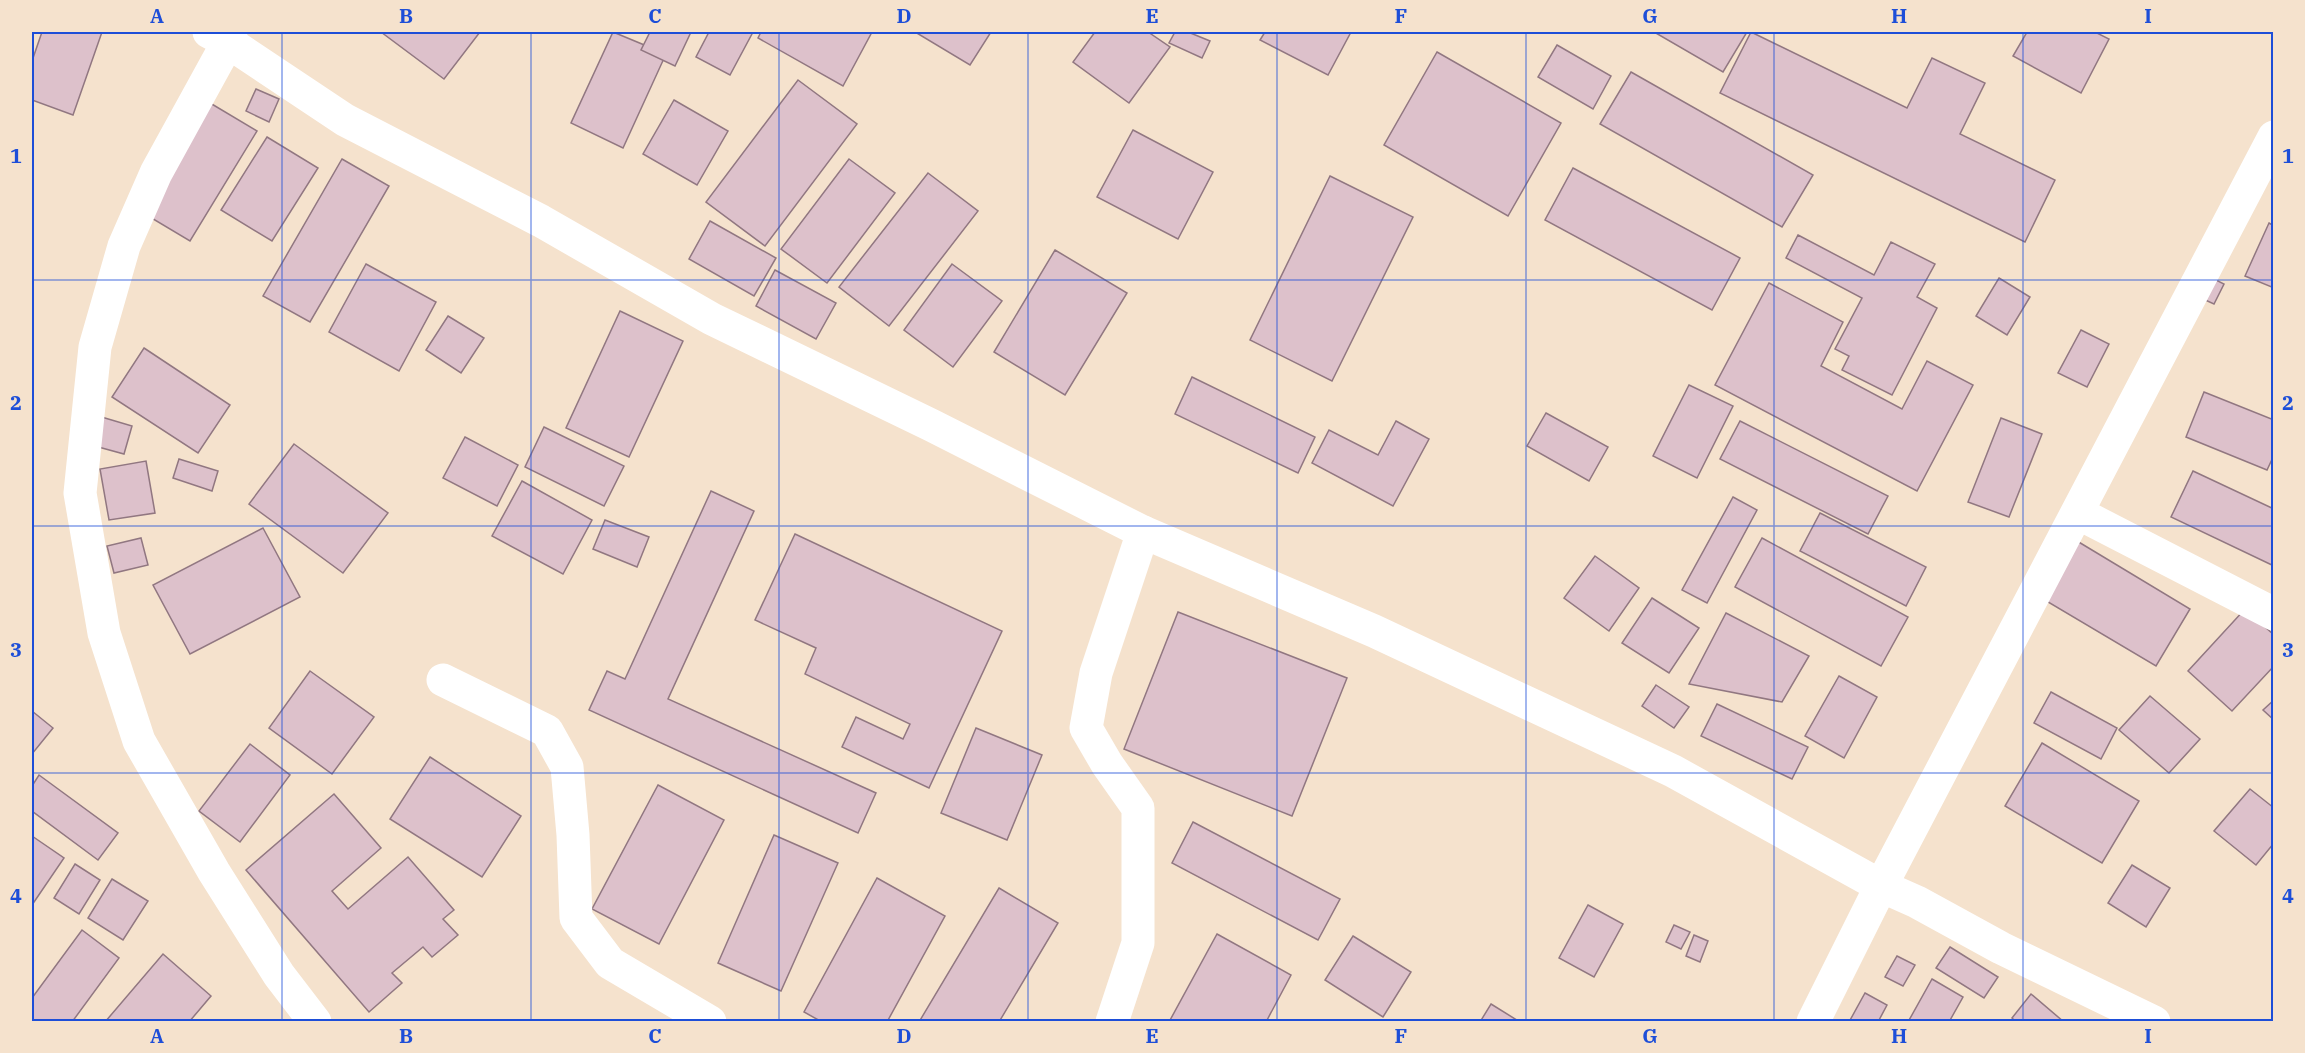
<svg xmlns="http://www.w3.org/2000/svg" width="2305" height="1053" viewBox="0 0 2305 1053" font-family="'IBM Plex Serif',serif">
	<rect width="100%" height="100%" fill="#f5e2cd"/>
	<!-- building -->
	<g fill="#ddc1cb" stroke="#917781" stroke-width="1.5">
		<path d="M42,32H102L73,115L32,100V61Z"/>
		<path d="M381,32H480L444,79Z"/>
		<path d="M613,32L666,54L623,148L571,123Z"/>
		<path d="M650,32H691L675,66L641,50Z"/>
		<path d="M709,32H753L730,75L696,57Z"/>
		<path d="M761,32H872L843,86L758,38Z"/>
		<path d="M915,32H991L970,65Z"/>
		<path d="M1095,32H1148L1170,47L1129,103L1073,62Z"/>
		<path d="M1175,32H1188L1210,41L1202,58L1169,43Z"/>
		<path d="M1265,32H1351L1328,75L1260,40Z"/>
		<path d="M1654,32H1747L1723,72Z"/>
		<path d="M1751,32L1907,108L1932,58L1985,83L1960,134L2055,180L2025,242L1720,93Z"/>
		<path d="M2027,32H2095L2109,39L2081,93L2013,56Z"/>
		<path d="M1557,45L1611,76L1593,109L1538,77Z"/>
		<path d="M1437,52L1561,123L1508,216L1384,145Z"/>
		<path d="M1631,72L1813,175L1782,227L1600,124Z"/>
		<path d="M798,80L857,124L765,246L706,202Z"/>
		<path d="M256,89L279,99L269,122L246,111Z"/>
		<path d="M200,97L257,131L190,241L133,207Z"/>
		<path d="M674,100L728,131L697,185L643,154Z"/>
		<path d="M1133,130L1213,172L1178,239L1097,197Z"/>
		<path d="M267,137L318,168L272,241L221,210Z"/>
		<path d="M342,159L389,186L310,322L263,296Z"/>
		<path d="M849,159L895,193L827,283L781,249Z"/>
		<path d="M1573,168L1740,258L1712,310L1545,220Z"/>
		<path d="M928,173L978,211L889,326L839,287Z"/>
		<path d="M1330,176L1413,217L1332,381L1250,340Z"/>
		<path d="M710,221L776,258L754,296L689,259Z"/>
		<path d="M2269,223L2274,226V288L2245,276Z"/>
		<path d="M1798,235L1874,275L1891,242L1935,264L1917,297L1937,308L1892,395L1842,370L1849,356L1835,349L1862,298L1786,258Z"/>
		<path d="M1055,250L1127,293L1065,395L994,352Z"/>
		<path d="M366,264L436,302L399,371L329,332Z"/>
		<path d="M952,264L1002,301L953,367L904,330Z"/>
		<path d="M775,270L836,303L816,339L756,306Z"/>
		<path d="M2204,274L2224,284L2214,304L2194,295Z"/>
		<path d="M1999,278L2030,297L2007,335L1976,316Z"/>
		<path d="M1769,283L1843,322L1821,366L1902,409L1927,361L1973,385L1917,491L1715,385Z"/>
		<path d="M620,311L683,341L629,457L566,428Z"/>
		<path d="M448,316L484,338L461,373L426,350Z"/>
		<path d="M2081,330L2109,344L2087,387L2058,373Z"/>
		<path d="M144,348L230,405L198,453L112,397Z"/>
		<path d="M1192,377L1315,437L1298,473L1175,414Z"/>
		<path d="M1689,385L1733,406L1697,478L1653,456Z"/>
		<path d="M2204,392L2274,420V455L2267,470L2186,437Z"/>
		<path d="M88,413L132,426L124,454L80,442Z"/>
		<path d="M1546,413L1608,447L1589,481L1527,446Z"/>
		<path d="M2001,418L2042,434L2009,517L1968,502Z"/>
		<path d="M1396,421L1429,439L1393,506L1312,463L1329,430L1378,455Z"/>
		<path d="M1740,421L1888,496L1868,534L1720,459Z"/>
		<path d="M544,427L624,466L604,506L525,467Z"/>
		<path d="M465,437L518,465L497,506L443,478Z"/>
		<path d="M294,444L388,513L343,573L249,504Z"/>
		<path d="M179,459L218,471L212,491L173,478Z"/>
		<path d="M146,461L155,513L109,520L100,469Z"/>
		<path d="M2193,471L2274,509V566L2171,517Z"/>
		<path d="M522,481L592,520L563,574L492,536Z"/>
		<path d="M711,491L754,511L668,699L876,793L858,833L589,710L607,671L625,679Z"/>
		<path d="M1733,497L1757,510L1707,603L1682,590Z"/>
		<path d="M1820,513L1926,567L1906,606L1800,551Z"/>
		<path d="M605,520L649,537L637,567L593,549Z"/>
		<path d="M263,528L300,597L190,654L153,585Z"/>
		<path d="M795,534L1002,631L929,788L842,747L856,717L903,739L910,724L805,674L816,648L755,620Z"/>
		<path d="M141,538L148,565L114,573L107,546Z"/>
		<path d="M1762,538L1908,617L1881,666L1735,587Z"/>
		<path d="M2077,541L2190,609L2156,666L2043,599Z"/>
		<path d="M1595,556L1639,588L1609,631L1564,598Z"/>
		<path d="M1652,598L1699,628L1669,673L1622,643Z"/>
		<path d="M2245,609L2274,635V666L2232,711L2188,671Z"/>
		<path d="M1178,612L1347,678L1292,816L1124,749Z"/>
		<path d="M1726,613L1809,656L1782,702L1689,684Z"/>
		<path d="M310,671L374,717L332,774L269,728Z"/>
		<path d="M1839,676L1877,697L1844,758L1805,736Z"/>
		<path d="M1656,685L1689,707L1674,728L1642,706Z"/>
		<path d="M2051,692L2117,728L2101,759L2034,723Z"/>
		<path d="M2150,696L2200,739L2169,773L2119,730Z"/>
		<path d="M2274,700V720L2263,710Z"/>
		<path d="M1717,704L1808,747L1792,779L1701,736Z"/>
		<path d="M32,711L53,728L32,754Z"/>
		<path d="M976,728L1042,755L1007,840L941,813Z"/>
		<path d="M2042,743L2139,801L2102,863L2005,806Z"/>
		<path d="M250,744L290,775L240,842L199,811Z"/>
		<path d="M430,757L521,816L482,877L390,819Z"/>
		<path d="M39,775L118,833L98,860L32,811V786Z"/>
		<path d="M658,785L724,820L659,944L592,909Z"/>
		<path d="M2250,789L2274,808V843L2256,865L2214,831Z"/>
		<path d="M334,794L381,848L332,891L348,909L408,857L454,910L443,919L458,935L432,957L423,947L392,973L402,983L369,1012L246,870Z"/>
		<path d="M1193,822L1340,899L1318,940L1172,863Z"/>
		<path d="M774,835L838,863L781,991L718,963Z"/>
		<path d="M32,836L64,858L32,905Z"/>
		<path d="M75,864L100,880L79,914L54,898Z"/>
		<path d="M2132,865L2170,888L2146,927L2108,903Z"/>
		<path d="M877,878L945,916L887,1022H822L804,1012Z"/>
		<path d="M112,879L148,901L123,940L88,918Z"/>
		<path d="M999,888L1058,923L999,1022H919Z"/>
		<path d="M1588,905L1623,924L1594,977L1559,958Z"/>
		<path d="M1674,925L1690,932L1681,949L1666,942Z"/>
		<path d="M82,930L119,958L72,1022H32V998Z"/>
		<path d="M1217,934L1291,975L1266,1022H1169Z"/>
		<path d="M1694,935L1708,941L1700,962L1686,956Z"/>
		<path d="M1353,936L1411,972L1383,1017L1325,980Z"/>
		<path d="M1950,947L1998,977L1984,998L1936,968Z"/>
		<path d="M163,954L211,996L189,1022H105Z"/>
		<path d="M1897,956L1915,965L1903,986L1885,977Z"/>
		<path d="M1932,979L1963,997L1949,1022H1908Z"/>
		<path d="M1865,993L1887,1005L1878,1022H1849Z"/>
		<path d="M2031,994L2064,1022H2016L2012,1018Z"/>
		<path d="M1491,1004L1520,1022H1480Z"/>
	</g>
	<g fill="none" stroke-linecap="round" stroke-linejoin="round">
		<!-- minor -->
		<g stroke="#fff" stroke-width="33">
			<path d="M209,32L228,42L345,120L541,221L712,319L931,425L1143,532L1374,631L1673,771L1881,886L1917,902L2001,948L2154,1022"/>
			<path d="M231,32L228,42L156,173L124,246L95,347L80,493L104,633L139,741L214,872L279,975L315,1022"/>
			<path d="M2078,513L2274,614"/>
			<path d="M443,680L547,731L567,767L573,835L576,918L610,963L710,1022"/>
			<path d="M1112,1022L1138,943V808L1107,764L1086,728L1096,673L1143,532"/>
			<path d="M1813,1022L1881,886L2274,137"/>
		</g>
	</g>
	<!-- grid -->
	<path fill="none" stroke="#1d4ed8" stroke-width="1.5" stroke-opacity="0.55" d="M282,32V1022M531,32V1022M779,32V1022M1028,32V1022M1277,32V1022M1526,32V1022M1774,32V1022M2023,32V1022M32,280H2274M32,526H2274M32,773H2274"/>
	<!-- border -->
	<rect width="2305" height="1053" fill="none" stroke="#f5e2cd" stroke-width="66"/>
	<rect x="33" y="33" width="2239" height="987" fill="none" stroke="#1d4ed8" stroke-width="2"/>
	<g font-size="20" text-anchor="middle" font-weight="bold" fill="#1d4ed8">
		<text x="157" y="23">A</text>
		<text x="406" y="23">B</text>
		<text x="655" y="23">C</text>
		<text x="904" y="23">D</text>
		<text x="1152" y="23">E</text>
		<text x="1401" y="23">F</text>
		<text x="1650" y="23">G</text>
		<text x="1899" y="23">H</text>
		<text x="2148" y="23">I</text>
		<text x="16" y="163">1</text>
		<text x="2288" y="163">1</text>
		<text x="16" y="410">2</text>
		<text x="2288" y="410">2</text>
		<text x="16" y="657">3</text>
		<text x="2288" y="657">3</text>
		<text x="16" y="903">4</text>
		<text x="2288" y="903">4</text>
		<text x="157" y="1043">A</text>
		<text x="406" y="1043">B</text>
		<text x="655" y="1043">C</text>
		<text x="904" y="1043">D</text>
		<text x="1152" y="1043">E</text>
		<text x="1401" y="1043">F</text>
		<text x="1650" y="1043">G</text>
		<text x="1899" y="1043">H</text>
		<text x="2148" y="1043">I</text>
	</g>
</svg>
